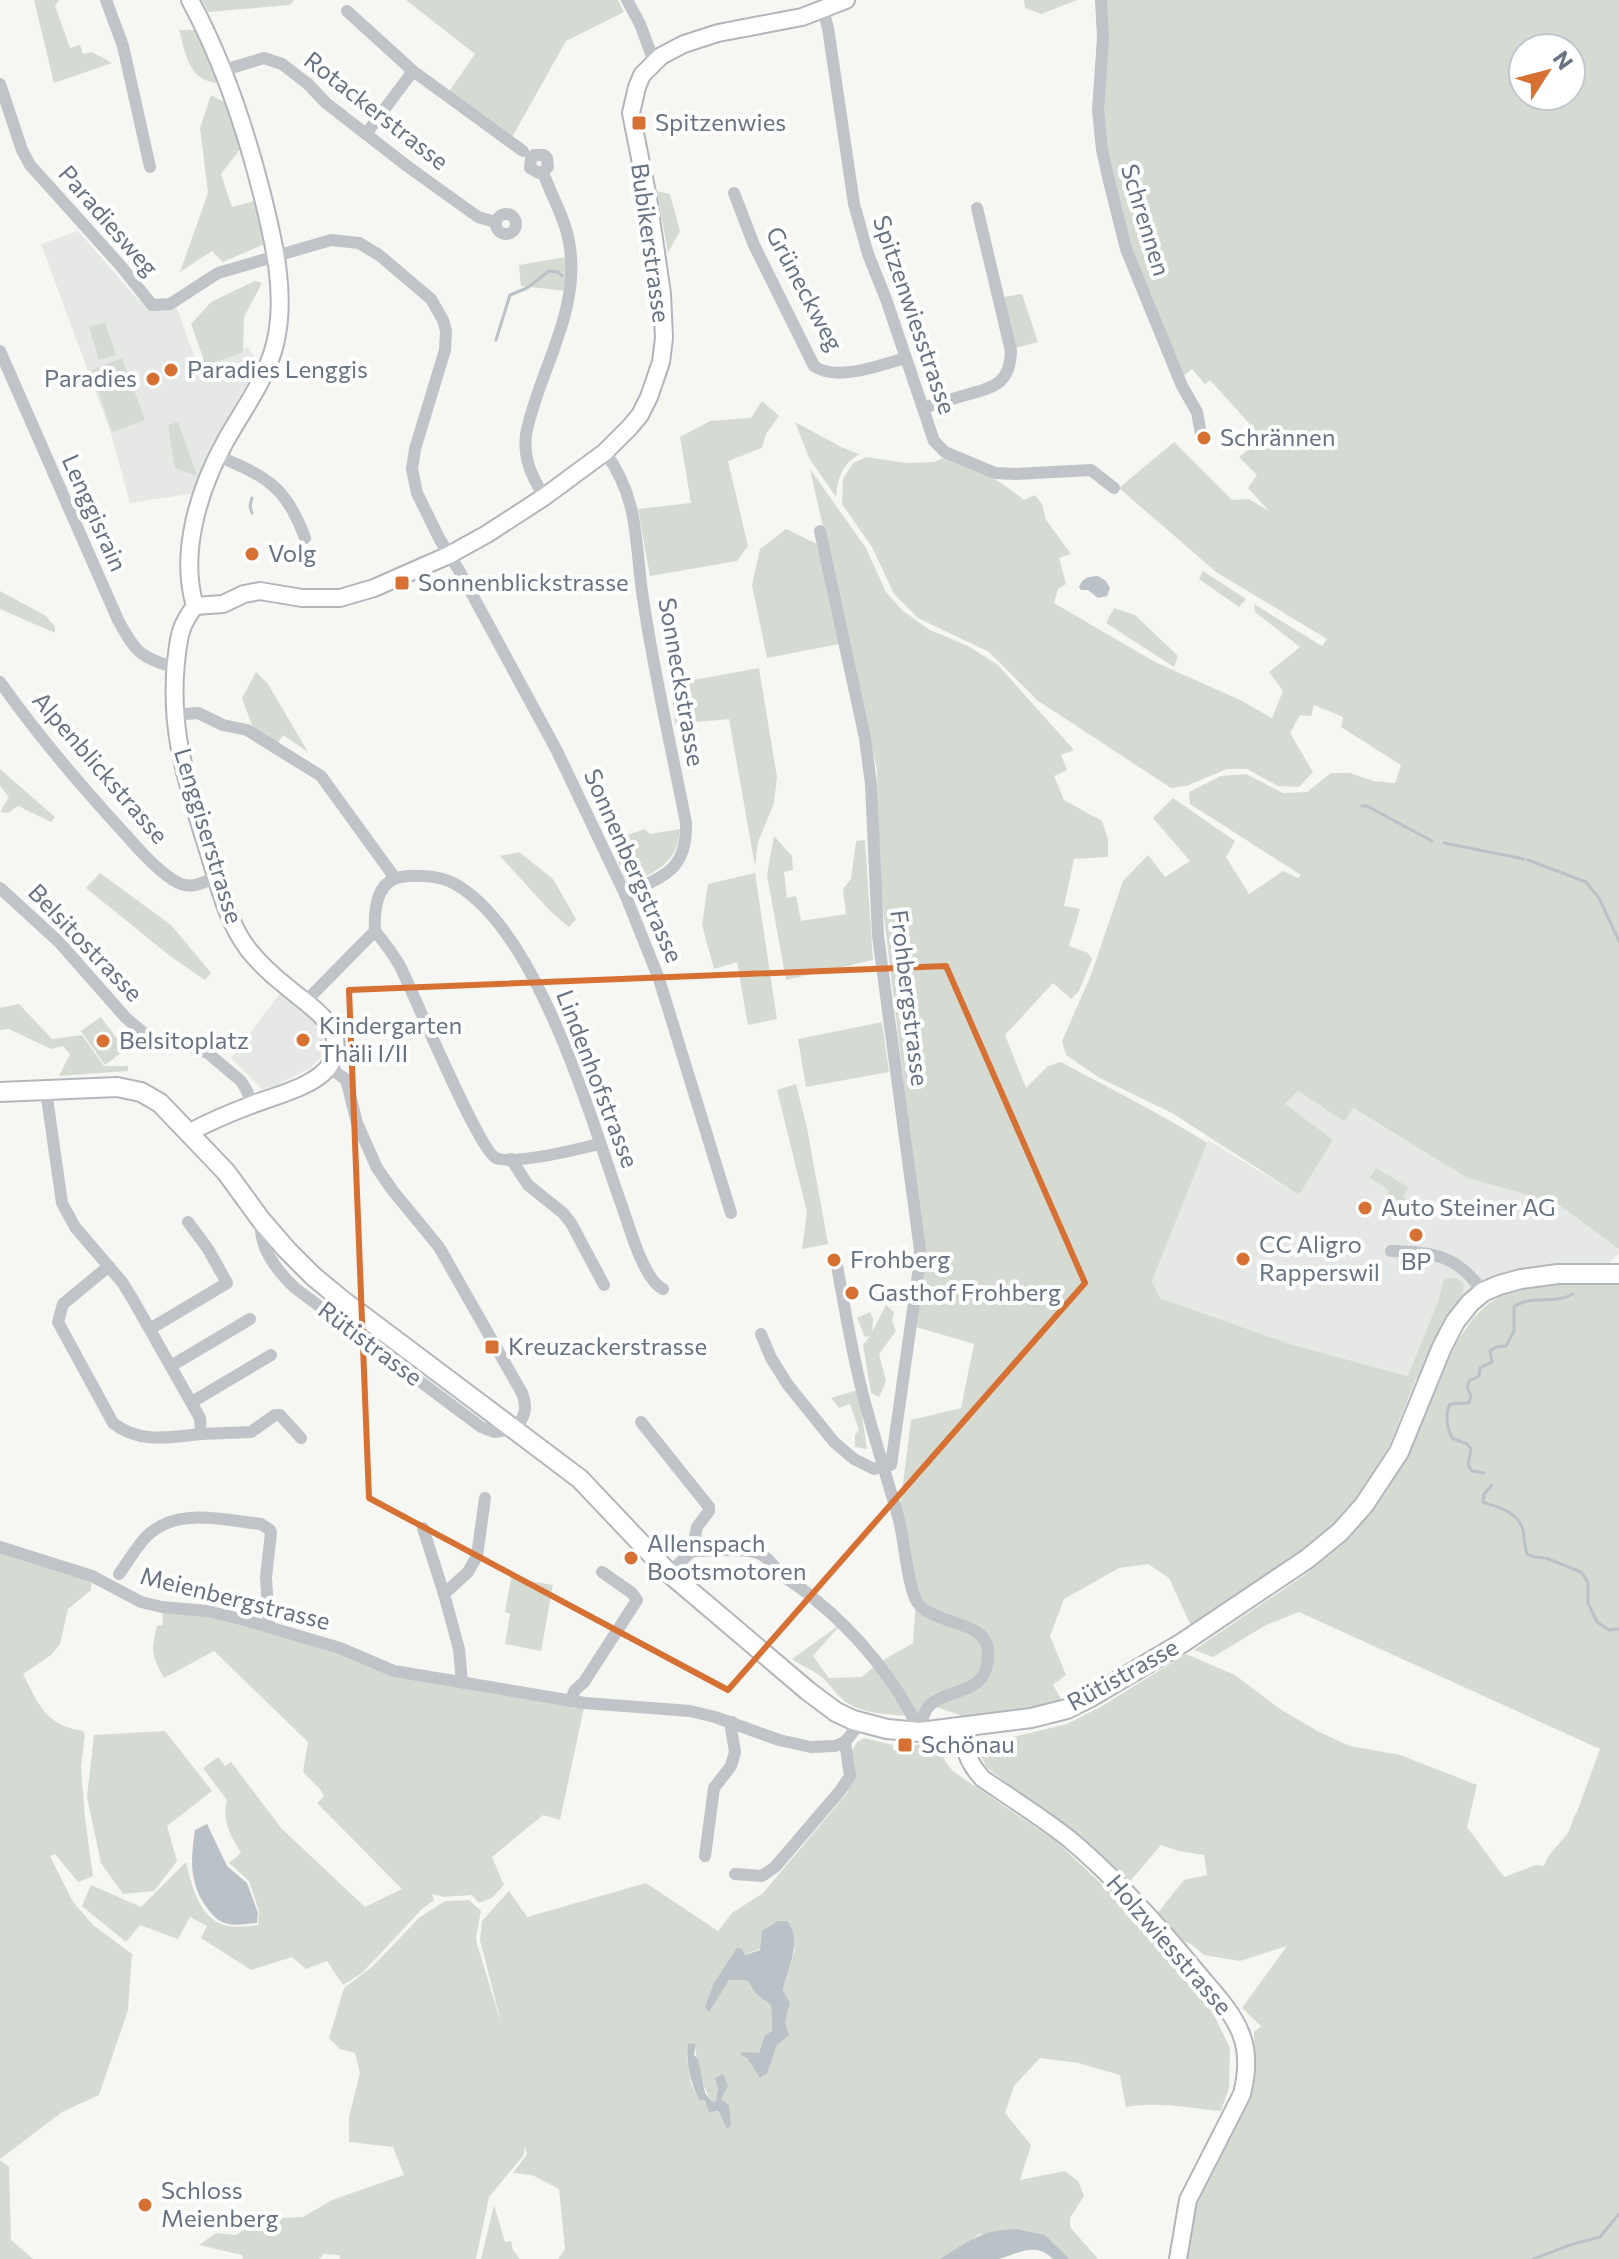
<svg xmlns="http://www.w3.org/2000/svg" width="1619" height="2259" viewBox="0 0 1619 2259" font-family="Commissioner,sans-serif">
	<rect width="100%" height="100%" fill="#f6f6f3"/>
	<!-- built -->
	<g fill="#e6e8e6">
		<path d="M78,231L133,294L150,311L175,303L198,367L248,347L258,364L210,451L202,470L196,493L130,503L111,433L41,244Z"/>
		<path d="M281,992L315,1021L323,1035L324,1044L321,1057L311,1068L275,1086L262,1089L231,1058Z"/>
		<path d="M1298,1091L1344,1120L1352,1108L1467,1178L1556,1203L1619,1249V1253L1610,1263L1540,1268L1461,1300L1442,1325L1417,1378L1290,1344L1160,1298L1152,1281L1208,1140L1299,1195L1285,1104Z"/>
	</g>
	<!-- green -->
	<g fill="#d5dbd3" fill-rule="evenodd">
		<path d="M34,0H59L55,6L70,48L80,45L83,54L92,52L112,63L54,83Z"/>
		<path d="M202,0H294L290,5L208,12Z"/>
		<path d="M406,0H618L624,12L566,41L511,139L448,93L475,54Z"/>
		<path d="M1024,0H1077L1041,14L1025,8Z"/>
		<path d="M1104,0H1619V1249L1556,1203L1467,1178L1353,1108L1344,1121L1298,1091L1285,1104L1333,1140L1299,1195L1172,1113L1100,1078L1066,1055L1062,1041L1091,975L1123,881L1148,855L1165,877L1190,861L1153,818L1173,798L1235,841L1226,857L1249,894L1283,871L1298,878L1301,875L1190,804L1189,792L1221,776L1246,774L1283,793L1307,792L1331,773H1350L1373,781L1395,783L1401,765L1341,727L1343,717L1314,705L1311,716L1300,715L1290,733L1313,772L1299,787L1278,786L1247,769H1227L1186,786L1171,788L1037,700L989,652L918,618L894,594L872,547L842,504L843,479L853,463L866,457L906,463L934,462L945,457C975,467 1000,480 1024,500L1035,495L1042,504L1046,520L1071,554L1059,558L1066,584L1058,589L1054,603L1155,662L1240,700L1272,718L1283,691L1269,672L1300,647L1255,612L1254,604L1322,646L1327,639L1216,572L1119,488L1174,442L1232,500L1249,499L1269,511L1248,488L1257,475L1239,457L1254,445L1257,432L1210,380L1205,384L1192,369L1180,379L1122,228L1102,132ZM1523,48H1571V96H1523Z"/>
		<path d="M179,30H200L219,81L216,83C188,79 186,54 179,30Z"/>
		<path d="M211,95L226,103L241,148L221,174L232,207L254,201L265,244L223,262L212,251L180,272L208,193L200,128Z"/>
		<path d="M657,191L670,194L680,231L668,253Z"/>
		<path d="M566,257V291L521,286L519,265Z"/>
		<path d="M255,281L262,283L244,317L243,352L206,366L191,324L211,302Z"/>
		<path d="M1022,294L1038,342L1015,348L1003,297Z"/>
		<path d="M105,322L116,355L99,360L89,327Z"/>
		<path d="M122,358L145,420L112,432L91,370Z"/>
		<path d="M762,401L779,416L766,434L762,448L728,461L748,546L737,561L650,576L638,509L691,503L680,437L710,421L751,418Z"/>
		<path d="M178,422L197,476L175,468L168,425Z"/>
		<path d="M795,422L841,447L859,454C842,466 838,476 836,497L809,458Z"/>
		<path d="M810,469L866,548L886,592L903,611L930,630L968,646L998,665L1074,750L1061,755L1067,770L1054,776L1064,800L1102,821L1108,839V857L1074,859L1064,906L1080,909L1069,946L1088,953L1092,959L1079,991L1071,999L1053,983L1005,1035L1026,1088L1048,1066L1061,1062C1110,1089 1160,1113 1207,1143L1152,1281L1160,1298L1290,1344L1408,1376L1439,1299L1443,1281C1449,1275 1457,1277 1463,1283C1465,1296 1457,1301 1450,1312C1437,1332 1430,1357 1421,1379H1416L1378,1474L1321,1540L1191,1626L1169,1578L1148,1564L1119,1568L1064,1599L1050,1636L1066,1675L1053,1685L1067,1709L962,1728L960,1715L930,1705L917,1716C896,1715 856,1715 840,1697C832,1690 828,1681 819,1675C810,1669 800,1665 792,1659L842,1623L813,1656L829,1678L862,1677L878,1663L913,1643L916,1601L900,1507L911,1420L961,1408L974,1344L916,1327L924,1253L880,883L877,770Z"/>
		<path d="M786,529L817,544L839,644L767,658L752,585L760,549Z"/>
		<path d="M1203,571L1246,599L1239,607L1199,579Z"/>
		<path d="M0,591L46,616L55,627V633L0,609Z"/>
		<path d="M1114,608L1135,615L1178,656L1174,667L1106,623Z"/>
		<path d="M759,668L777,777L774,803L758,842L755,866L729,719L675,724L671,684Z"/>
		<path d="M256,672L268,684L308,752L283,735L277,744L253,728L242,698Z"/>
		<path d="M0,769L55,817L51,822L18,806L8,813L0,812L9,797L0,786Z"/>
		<path d="M644,829L650,834L680,829C677,863 660,869 632,883L626,881L610,842Z"/>
		<path d="M774,836L792,856L793,870L784,872L787,898L796,896L801,921L846,914L843,889L851,879L856,841L865,840L873,960L786,980L767,875Z"/>
		<path d="M519,852L553,879L576,919L569,927L551,912L500,856Z"/>
		<path d="M100,873L171,925L211,973L205,980L170,956L86,888Z"/>
		<path d="M755,873L777,1019L748,1025L737,962L714,969L702,925L708,884Z"/>
		<path d="M19,1004L52,1039L82,1035L104,1066H128V1071L59,1076L70,1054L63,1046L51,1049L9,1029L0,1030V1008Z"/>
		<path d="M101,1017L125,1050L105,1065L81,1031Z"/>
		<path d="M882,1022L889,1072L806,1087L798,1039Z"/>
		<path d="M796,1084L807,1128L828,1244L802,1249L807,1212L777,1090Z"/>
		<path d="M1376,1168L1408,1187L1403,1198L1433,1213L1430,1219L1388,1198L1389,1190L1370,1178Z"/>
		<path d="M1619,1268V2259H1185L1190,2223L1254,2055V2032L1261,2026L1242,2008L1287,1946L1240,1961L1204,1955L1191,1944L1177,1939L1156,1915L1184,1880L1207,1875L1204,1855L1179,1851L1161,1845L1127,1885L1056,1821L986,1767L979,1751L1004,1739L1067,1724L1102,1706L1186,1654L1235,1675L1280,1709L1319,1732L1350,1746L1400,1755L1477,1785L1467,1827L1504,1877L1536,1865L1544,1866C1549,1851 1561,1844 1569,1831C1572,1825 1572,1819 1577,1812L1600,1749L1299,1612L1266,1625L1213,1657L1194,1650L1306,1574L1341,1545L1386,1490L1410,1445L1455,1345L1473,1318L1489,1303L1504,1294L1536,1287L1581,1283L1615,1285Z"/>
		<path d="M886,1305L894,1312L892,1321L896,1331L879,1354L886,1381L879,1397L871,1393L863,1345L870,1336L865,1337L857,1318L870,1312L873,1319L872,1332Z"/>
		<path d="M858,1390L867,1449L855,1447V1435L859,1430L850,1404L839,1408L831,1398Z"/>
		<path d="M0,1547L92,1576L91,1590L68,1609L60,1644L51,1655L23,1674C39,1705 45,1725 83,1731L85,1735L81,1767L85,1818L93,1876L78,1882L55,1854L50,1856L73,1902L93,1925L132,1954L128,2010L99,2095L62,2112L0,2159Z"/>
		<path d="M511,1578L553,1585L541,1651L505,1644L510,1614L505,1612Z"/>
		<path d="M162,1607L207,1611L394,1671L585,1703L560,1820L543,1815L492,1857L504,1885L492,1898L479,1903L472,1895L443,1897L432,1894L434,1900L422,1909L362,1973L343,1985L327,1961L306,1969L292,1957L251,1970L201,1938L207,1926L190,1917L178,1939L140,1925L126,1942L82,1906L91,1885L141,1907L186,1862C191,1883 198,1913 219,1923C231,1929 247,1926 258,1925L259,1911L249,1881L229,1863L241,1853C230,1835 222,1821 227,1800L203,1768L218,1757L225,1766L231,1762L282,1829L365,1907L402,1889L317,1803L324,1796L320,1789L303,1772L308,1742L214,1651L164,1678C151,1655 151,1651 157,1626L163,1625Z"/>
		<path d="M165,1731L212,1791L167,1826L177,1861L154,1891L123,1894L101,1863L87,1797L94,1735Z"/>
		<path d="M864,1738L893,1745V1750L902,1752L904,1747L927,1743L939,1745L946,1763L954,1772L1057,1842L1111,1893L1212,2011L1230,2048L1229,2088L1221,2111C1190,2108 1157,2101 1126,2107L1120,2075L1078,2063L1040,2058L1014,2086L1005,2113L1031,2145L1020,2180L1065,2171L1078,2181L1084,2196L1070,2218V2227L1098,2259H1070L1045,2235L980,2234L940,2259H558L565,2249L559,2189L532,2175L513,2173L527,2154L525,2147L523,2156L489,2197L476,2259H340L339,2255L324,2254L319,2259H243L242,2255L199,2245L216,2233L236,2235L260,2219L303,2217L332,2200L404,2175L393,2147L349,2142V2117L360,2073L355,2053L340,2049L329,2038L344,1988L373,1966L420,1917L445,1901L469,1900L481,1911L476,1937L477,1944L502,2026L480,1940L482,1921L509,1891L527,1917L646,1883L718,1931L732,1913L763,1893L848,1792L851,1752L857,1742ZM795,1948L783,1990L790,2003L785,2022L767,2074L761,2078L747,2058L741,2053L759,2054L765,2035L772,2031L771,2005L756,1994L747,1980H728L744,1955L760,1949ZM696,2044C694,2057 704,2091 712,2102L716,2101L718,2088L727,2128C720,2115 714,2103 699,2100L691,2084L687,2058Z"/>
		<path d="M0,2160L9,2167L11,2240L33,2259H0Z"/>
		<path d="M494,2205L505,2242L511,2241L513,2250L520,2259H481Z"/>
	</g>
	<!-- water -->
	<g fill="#bac2c8">
		<path d="M1098,576L1106,581L1110,588L1107,596L1098,598L1088,590H1081L1079,587C1083,577 1088,577 1098,576Z"/>
		<path d="M207,1824L227,1866L247,1883L258,1913L257,1923C245,1924 230,1927 220,1921C213,1917 207,1908 203,1902C189,1879 191,1856 195,1830Z"/>
		<path d="M778,1921H787C803,1939 788,1968 783,1990L790,2003L785,2022L789,2035L777,2045L767,2074L760,2078L747,2058L741,2055V2052L759,2053L765,2035L772,2031L771,2005L756,1994L747,1980H729L709,2012L705,2007L714,1983L737,1948L742,1949L745,1955L760,1950L762,1931Z"/>
		<path d="M688,2043L696,2044L694,2055L698,2059L705,2093L712,2102L716,2101L718,2088L715,2078L723,2074L728,2086L721,2099L729,2105L731,2125L727,2129L718,2111L709,2112L705,2101L699,2100C690,2081 686,2064 688,2043Z"/>
		<path d="M1016,2229L1045,2235L1070,2259H1053C1035,2241 1018,2254 999,2259C985,2259 955,2259 940,2259C971,2240 978,2231 1016,2229Z"/>
	</g>
	<g fill="none" stroke-linecap="round" stroke-linejoin="round">
		<!-- stream -->
		<g stroke="#bac2c8" stroke-width="3">
			<path d="M496,340L510,295L527,288L549,271L558,272L562,276"/>
			<path d="M252,513L250,506L252,498"/>
			<path d="M1362,806H1367L1432,841"/>
			<path d="M1444,843L1524,859"/>
			<path d="M1528,860L1586,882L1599,898L1619,941"/>
			<path d="M1484,1473L1472,1471L1468,1465L1471,1449L1467,1444L1452,1438C1447,1427 1445,1414 1450,1404L1469,1403L1471,1396L1467,1387L1469,1381L1479,1376L1480,1368L1492,1362L1490,1351L1496,1347L1506,1346L1514,1331V1307C1530,1294 1555,1305 1573,1294"/>
			<path d="M1492,1485L1484,1494L1483,1502C1497,1507 1516,1511 1522,1527C1525,1535 1524,1545 1527,1554L1535,1557L1546,1558L1581,1572L1588,1582V1603L1597,1622L1609,1630L1619,1629"/>
			<path d="M1533,2259L1570,2245L1600,2237L1619,2214"/>
		</g>
		<!-- secondary casing -->
		<g stroke="#b2b6bb" stroke-width="20">
			<g id="secondary">
				<path d="M190,0C223,61 245,127 262,194C274,242 287,295 275,344C266,380 242,411 225,442C199,489 179,553 195,606"/>
				<path d="M195,606L223,604L244,594L260,591L302,598H340L374,588L449,555L487,534L544,497L605,452L629,428L640,415L649,397L661,362L664,338L662,294L648,198L631,113L637,87L642,75L661,56L684,44L718,33L802,17L846,0"/>
				<path d="M190,1132C209,1122 230,1113 251,1105C273,1096 319,1086 331,1063C349,1027 310,1007 287,987C273,976 259,963 248,949C226,920 218,881 207,847C187,782 169,732 176,662C179,637 179,627 195,606"/>
				<path d="M962,1728C964,1749 968,1763 983,1779C1011,1798 1041,1817 1068,1838C1115,1877 1156,1923 1195,1970C1211,1990 1232,2010 1241,2034C1249,2054 1247,2074 1242,2094L1188,2200L1178,2259"/>
			</g>
		</g>
		<!-- primary casing -->
		<g stroke="#b3b6bb" stroke-width="22">
			<path id="primary" d="M0,1092L117,1087L141,1092L160,1103L226,1172L261,1220L287,1250L313,1276L342,1300L580,1479L669,1573L808,1691L836,1712L853,1720L887,1729L920,1732L1031,1718L1067,1709L1089,1698L1182,1643L1307,1559L1340,1532L1364,1505L1399,1452L1442,1347L1455,1322L1470,1303L1483,1292L1499,1285L1521,1279L1558,1274H1619"/>
		</g>
		<!-- street -->
		<g stroke="#c0c3c7" stroke-width="12">
			<path d="M106,0L123,46L150,167"/>
			<path d="M627,0L640,24L654,62"/>
			<path d="M1101,0L1103,38L1098,110L1102,150L1109,181L1126,249L1182,386L1197,412L1202,440"/>
			<path d="M823,10L828,28L854,204L868,254L886,299L934,441L945,452L995,473L1016,474L1091,470L1114,488"/>
			<path d="M347,11L413,71L523,151"/>
			<path d="M224,70L264,58L282,64L308,84L326,103L407,166L478,217L495,222"/>
			<path d="M0,84L22,150L30,165L120,265L152,305L170,304L218,273L331,240L359,243L379,255L431,299L443,320L446,331L445,350L415,449L412,469L417,493L439,538L460,572L557,751L625,894L659,979L731,1213"/>
			<path d="M366,134L413,71"/>
			<path d="M543,172L539,173L530,168L531,158L534,155H544L547,158L548,167L543,172C551,196 565,217 569,242C582,310 539,370 526,434C523,460 532,476 544,497"/>
			<path d="M734,193L754,245L814,366C836,382 881,365 905,358"/>
			<circle cx="506" cy="224" r="10"/>
			<path d="M0,351L118,620C136,653 140,657 176,668"/>
			<path d="M923,408C937,404 951,399 966,395C994,387 1010,384 1011,351L977,208"/>
			<path d="M605,452C642,503 634,548 644,605C655,678 672,751 686,823C687,872 663,876 625,894"/>
			<path d="M218,456C267,477 286,486 305,538"/>
			<path d="M0,682C38,736 81,786 126,835C139,850 163,877 181,884C192,889 206,881 217,877"/>
			<path d="M174,715L198,713L223,725L247,730L321,776L395,878"/>
			<path d="M0,888L59,942L126,1018L145,1034L157,1041L195,1047L209,1054L241,1081L247,1091L252,1104"/>
			<path d="M375,931C384,942 393,954 400,966C414,994 479,1151 496,1158C514,1165 579,1149 599,1144"/>
			<path d="M306,1001L375,931C374,911 376,881 401,877C417,874 441,876 455,884C539,931 591,1121 623,1209C630,1229 644,1280 663,1289"/>
			<path d="M46,1091L62,1203L75,1227L122,1282L132,1298L200,1418L201,1434C171,1437 139,1444 113,1423L58,1322L63,1304L109,1266"/>
			<path d="M511,1159L528,1185L563,1213L571,1223L604,1285"/>
			<path d="M261,1220C258,1247 276,1270 295,1288L481,1427L494,1432L515,1429C525,1416 528,1409 522,1393L439,1247L393,1191L377,1168L357,1123L347,1083L344,1078L328,1067"/>
			<path d="M1391,1251C1433,1252 1458,1255 1483,1292"/>
			<path d="M836,1260C844,1304 851,1348 862,1391C873,1435 887,1477 899,1520C904,1539 908,1589 917,1602C932,1625 987,1620 988,1651C990,1696 953,1686 931,1704C923,1711 922,1722 920,1732"/>
			<path d="M150,1329L227,1283L208,1249L188,1222"/>
			<path d="M761,1334L771,1358L788,1385L834,1442L854,1459L874,1469L891,1465L919,1267L920,1250L878,936L871,784L865,738L820,531"/>
			<path d="M171,1366L250,1319"/>
			<path d="M192,1402L271,1355"/>
			<path d="M641,1422L709,1507V1511L697,1527L692,1551L669,1573"/>
			<path d="M201,1434L251,1432L275,1415H280L301,1438"/>
			<path d="M423,1528L444,1594"/>
			<path d="M0,1547L92,1576L141,1602L162,1607L207,1611L245,1620L340,1648L394,1671L585,1703L690,1711L715,1717L779,1740L811,1747L835,1746L845,1742L861,1722"/>
			<path d="M692,1551C708,1551 740,1548 754,1552C768,1555 773,1566 782,1575C792,1583 803,1589 812,1597C857,1633 896,1680 920,1732"/>
			<path d="M119,1574C128,1562 135,1549 145,1538C175,1506 223,1520 261,1524L270,1530L271,1533L266,1577L269,1627"/>
			<path d="M462,1682L459,1649L444,1594L468,1572L477,1556L485,1498"/>
			<path d="M570,1701L575,1690L584,1682L637,1600L632,1593L602,1572"/>
			<path d="M705,1856L714,1788L731,1766L735,1752L731,1728L732,1722"/>
			<path d="M735,1874L762,1876L775,1867L840,1791L850,1776L845,1742"/>
		</g>
		<!-- secondary -->
		<use href="#secondary" stroke="#fff" stroke-width="16"/>
		<!-- primary -->
		<use href="#primary" stroke="#fff" stroke-width="18"/>
	</g>
	<!-- marked area -->
	<path fill="none" stroke="#d77033" stroke-width="6" stroke-linejoin="round" d="M946,966L1085,1283L728,1690L369,1498L349,990Z"/>
	<!-- markers -->
	<g fill="#d77033" stroke="#fff" stroke-width="3">
		<rect x="631" y="115" width="16" height="16" rx="4"/>
		<circle cx="171" cy="370" r="8"/>
		<circle cx="153" cy="379" r="8"/>
		<circle cx="1204" cy="438" r="8"/>
		<circle cx="252" cy="554" r="8"/>
		<rect x="394" y="575" width="16" height="16" rx="4"/>
		<circle cx="303" cy="1040" r="8"/>
		<circle cx="103" cy="1041" r="8"/>
		<circle cx="1365" cy="1208" r="8"/>
		<circle cx="1416" cy="1235" r="8"/>
		<circle cx="1243" cy="1259" r="8"/>
		<circle cx="834" cy="1260" r="8"/>
		<circle cx="852" cy="1293" r="8"/>
		<rect x="484" y="1339" width="16" height="16" rx="4"/>
		<circle cx="631" cy="1558" r="8"/>
		<rect x="897" y="1737" width="16" height="16" rx="4"/>
		<circle cx="145" cy="2205" r="8"/>
	</g>
	<g text-anchor="middle" stroke-width="8" stroke-linejoin="round" paint-order="stroke">
		<!-- street labels -->
		<g font-size="24" fill="#677282" stroke="#fff">
			<text transform="translate(376 111) rotate(38)" y="8">Rotackerstrasse</text>
			<text transform="translate(1145 220) rotate(73)" y="8">Schrennen</text>
			<text transform="translate(108 221) rotate(49)" y="8">Paradiesweg</text>
			<text transform="translate(650 243) rotate(82)" y="8">Bubikerstrasse</text>
			<text transform="translate(804 289) rotate(62)" y="8">Grüneckweg</text>
			<text transform="translate(914 315) rotate(71)" y="8">Spitzenwiesstrasse</text>
			<text transform="translate(94 513) rotate(66)" y="8">Lenggisrain</text>
			<text transform="translate(681 682) rotate(80)" y="8">Sonneckstrasse</text>
			<text transform="translate(100 768) rotate(49)" y="8">Alpenblickstrasse</text>
			<text transform="translate(208 836) rotate(73)" y="8">Lenggiserstrasse</text>
			<text transform="translate(633 866) rotate(66)" y="8">Sonnenbergstrasse</text>
			<text transform="translate(85 943) rotate(46)" y="8">Belsitostrasse</text>
			<text transform="translate(909 998) rotate(83)" y="8">Frohbergstrasse</text>
			<text transform="translate(597 1079) rotate(69)" y="8">Lindenhofstrasse</text>
			<text transform="translate(370 1344) rotate(37)" y="8">Rütistrasse</text>
			<text transform="translate(235 1599) rotate(14)" y="8">Meienbergstrasse</text>
			<text transform="translate(1123 1675) rotate(-29)" y="8">Rütistrasse</text>
			<text transform="translate(1169 1945) rotate(49)" y="8">Holzwiesstrasse</text>
		</g>
		<!-- poi labels -->
		<g font-size="24" fill="#677282" stroke="#fff" text-anchor="start">
			<text x="655" y="131">Spitzenwies</text>
			<text x="187" y="378">Paradies Lenggis</text>
			<text x="137" y="387" text-anchor="end">Paradies</text>
			<text x="1220" y="446">Schrännen</text>
			<text x="268" y="562">Volg</text>
			<text x="418" y="591">Sonnenblickstrasse</text>
			<text x="319" y="1034">Kindergarten<tspan x="319" dy="28">Thäli I/II</tspan></text>
			<text x="119" y="1049">Belsitoplatz</text>
			<text x="1381" y="1216">Auto Steiner AG</text>
			<text x="1259" y="1253">CC Aligro<tspan x="1259" dy="28">Rapperswil</tspan></text>
			<text x="850" y="1268">Frohberg</text>
			<text x="1416" y="1270" text-anchor="middle">BP</text>
			<text x="868" y="1301">Gasthof Frohberg</text>
			<text x="508" y="1355">Kreuzackerstrasse</text>
			<text x="647" y="1552">Allenspach<tspan x="647" dy="28">Bootsmotoren</tspan></text>
			<text x="921" y="1753">Schönau</text>
			<text x="161" y="2199">Schloss<tspan x="161" dy="28">Meienberg</tspan></text>
		</g>
	</g>
	<!-- north arrow -->
	<g transform="translate(1547 72) rotate(54)"><circle r="38" fill="#ffffff" stroke="#c2c7cd" stroke-width="2"/>
	<path d="M0-6L14 30L0 20L-14 30Z" fill="#d77033"/>
	<text y="-12" font-size="22" font-weight="bold" text-anchor="middle" fill="#677282">N</text>
	</g>
</svg>
